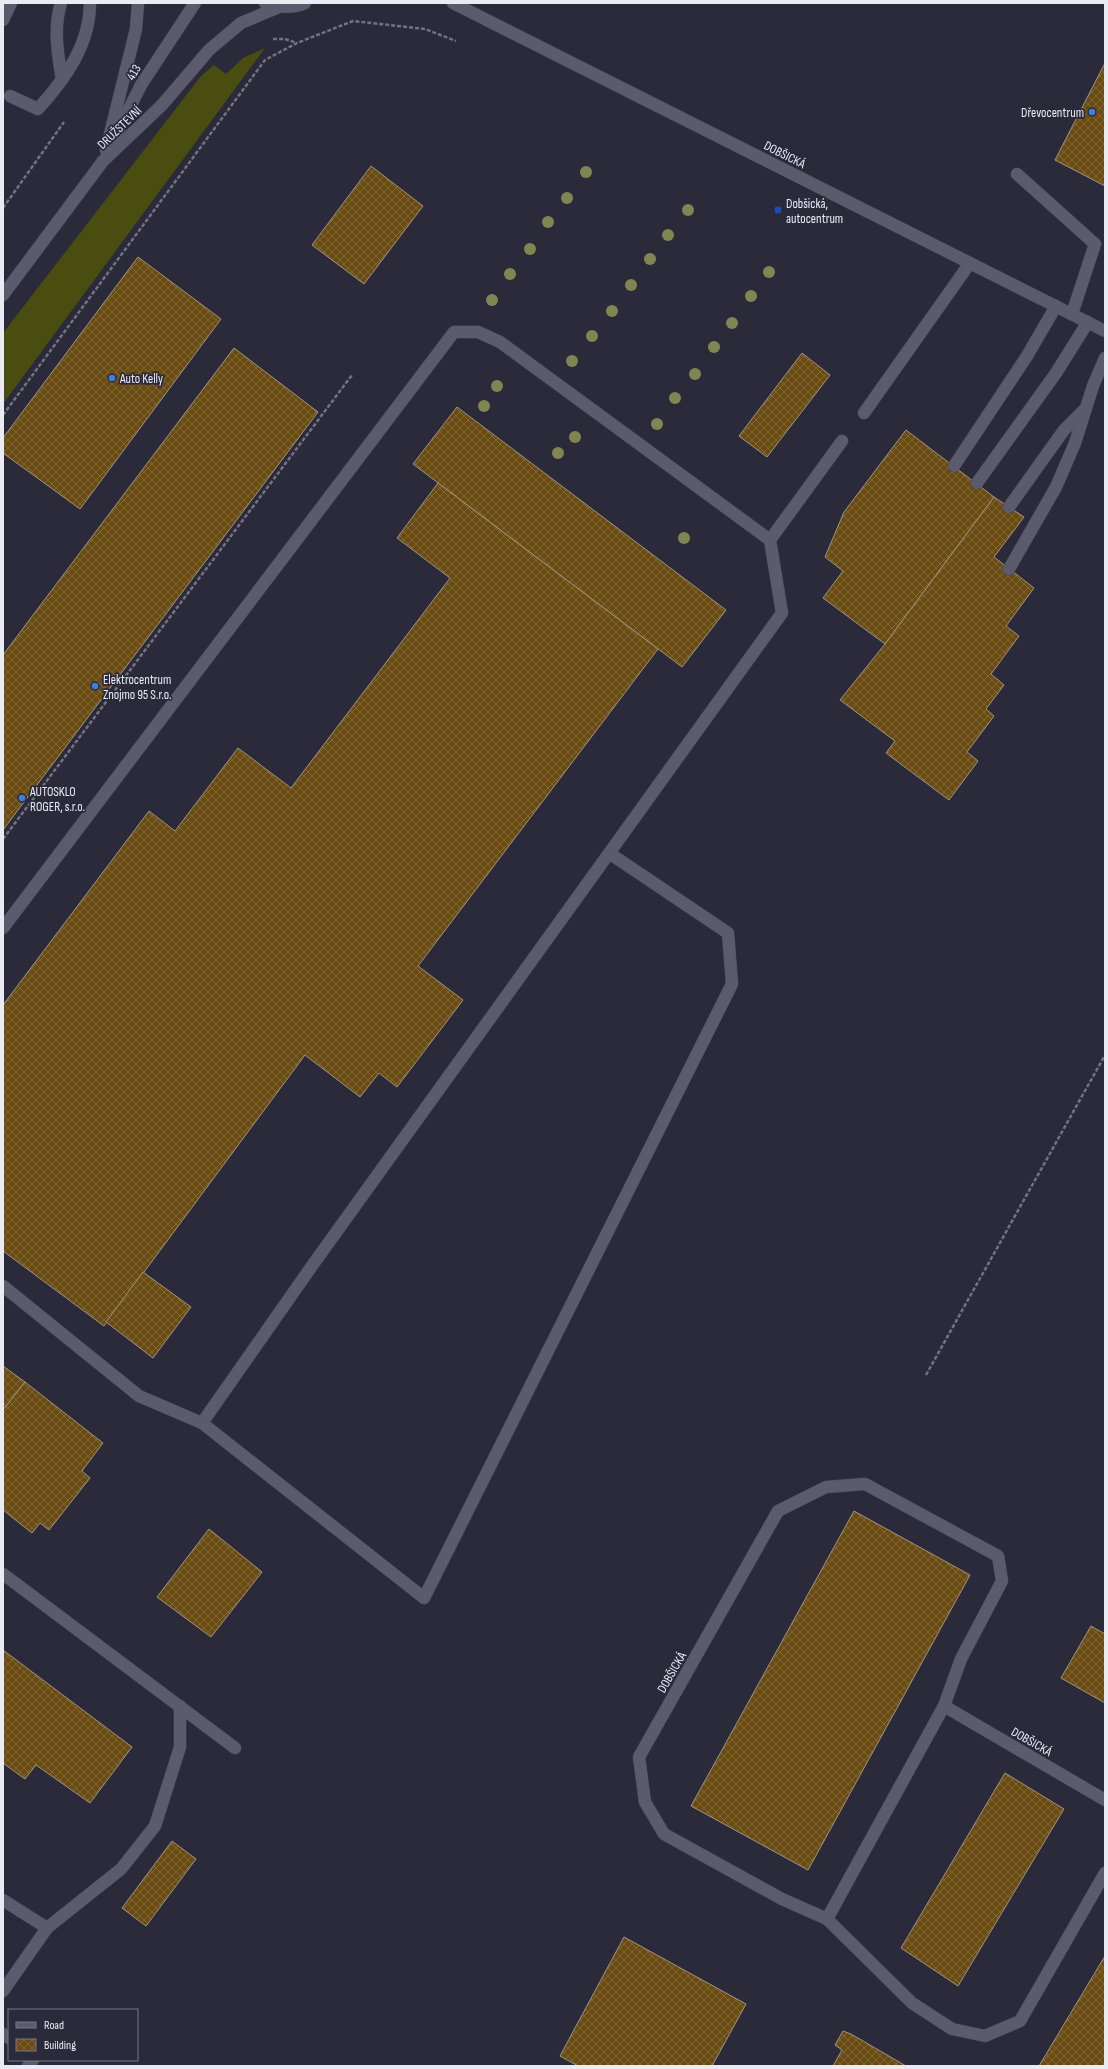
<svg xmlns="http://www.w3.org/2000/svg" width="1108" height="2069" viewBox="0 0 1108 2069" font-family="'Sofia Sans Condensed',sans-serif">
	<defs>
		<pattern id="building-cross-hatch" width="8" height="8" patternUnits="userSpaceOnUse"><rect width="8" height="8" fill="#6a4c13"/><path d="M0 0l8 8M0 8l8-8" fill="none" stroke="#7f6636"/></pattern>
	</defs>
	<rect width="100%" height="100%" fill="#2b2a3b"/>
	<!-- grass -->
	<path fill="#494d0f" d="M265,48L3,404V333L201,76L214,65L226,74L243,58Z"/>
	<!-- building -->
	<g fill="url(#building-cross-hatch)" stroke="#a09481">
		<path d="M1105,63V186L1055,160Z"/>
		<path d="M371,166L423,206L364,284L312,245Z"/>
		<path d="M138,257L221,319L80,509L3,453V438Z"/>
		<path d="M234,348L318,412L3,830V655Z"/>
		<path d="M802,353L830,375L767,457L739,436Z"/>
		<path d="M457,407L726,610L682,667L413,464Z"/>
		<path d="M906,430L994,497L885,644L823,598L843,571L825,557L844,512Z"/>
		<path d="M438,483L658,649L418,966L463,1000L397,1087L379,1073L360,1097L305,1055L104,1326L3,1251V1005L149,811L175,831L238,748L291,788L450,578L397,538Z"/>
		<path d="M994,497L1024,517L994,557L1034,588L1006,626L1019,636L991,674L1004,685L986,709L994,716L967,752L978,761L949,800L886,753L895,741L840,700L885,644Z"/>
		<path d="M143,1272L191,1307L153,1358L106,1322Z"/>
		<path d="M3,1366L25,1382L3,1410Z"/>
		<path d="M25,1382L103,1443L82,1471L90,1478L49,1530L40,1523L32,1533L3,1510V1410Z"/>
		<path d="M854,1511L970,1575L808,1870L691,1806Z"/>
		<path d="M209,1529L262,1572L211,1637L157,1597Z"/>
		<path d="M1091,1626L1105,1634V1703L1061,1678Z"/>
		<path d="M3,1650L132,1747L90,1803L36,1765L25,1779L3,1763Z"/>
		<path d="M1005,1773L1064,1809L958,1986L901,1948Z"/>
		<path d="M172,1841L196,1859L146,1926L122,1908Z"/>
		<path d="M624,1937L746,2004L712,2066H578L560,2056Z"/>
		<path d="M1105,1956V2066H1039Z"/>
		<path d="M843,2031L851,2034L906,2066H833L842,2050L835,2045Z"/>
	</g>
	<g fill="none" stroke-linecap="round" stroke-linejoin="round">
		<!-- lane casing -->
		<g stroke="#484755" stroke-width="13">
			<g id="lane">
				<path d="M61,3C53,29 58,54 62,80"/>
				<path d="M3,20L11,3"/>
				<path d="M10,96L38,109C65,79 90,45 90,3"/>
				<path d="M1017,174L1095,244L1072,314"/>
				<path d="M864,413L970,263"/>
				<path d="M954,466L1027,356L1056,306"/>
				<path d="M977,483L1056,373L1088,322"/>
				<path d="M1009,507L1064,430L1086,408"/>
				<path d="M770,540L842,441"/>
				<path d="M1009,569L1056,487L1075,443L1093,386L1105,358"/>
				<path d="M3,928L454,332H478L500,342L770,540L782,613L314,1263L202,1423L424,1598L732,984L728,933L609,853"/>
				<path d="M3,1286L139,1396L202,1423"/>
				<path d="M865,1484L998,1556L1002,1581L961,1659L944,1706L827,1919L782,1899L664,1834L645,1802L639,1757L778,1511L826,1487Z"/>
				<path d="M3,1574L235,1748"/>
				<path d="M944,1706L1105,1800"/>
				<path d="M3,1900L47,1928L3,1991"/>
				<path d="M827,1919L912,2003L952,2029L985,2036L1020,2021L1105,1873"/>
				<path d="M47,1928L121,1869L155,1826L180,1747V1706"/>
				<path d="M3,2034L9,2038"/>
				<path d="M28,2066L33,2060"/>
			</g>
		</g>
		<!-- street casing -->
		<g stroke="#484755" stroke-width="13">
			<g id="street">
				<path d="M453,3L1105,331"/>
				<path d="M106,150L136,29L138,3"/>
			</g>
		</g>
		<!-- secondary casing -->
		<g stroke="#484755" stroke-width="13">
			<g id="secondary">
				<path d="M265,3C278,7 292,9 305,3"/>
				<path d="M107,153L141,85L195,3"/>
				<path d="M3,295L103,161L162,105L209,50L241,23L279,7"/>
			</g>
		</g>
		<!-- path -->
		<g stroke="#727280" stroke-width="2.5" stroke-dasharray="4 2" stroke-linecap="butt">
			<path d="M273,39H285L297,43"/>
			<path d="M3,208L64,122"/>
			<path d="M3,415L265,60L297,43L353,21L425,29L456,41"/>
			<path d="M3,839L352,375"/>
			<path d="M926,1375L1105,1055"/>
		</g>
		<!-- lane -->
		<use href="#lane" stroke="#5c5b6e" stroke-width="12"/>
		<!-- street -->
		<use href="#street" stroke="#5c5b6e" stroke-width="12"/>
		<!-- secondary -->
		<use href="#secondary" stroke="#5c5b6e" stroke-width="12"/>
	</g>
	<!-- trees -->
	<g fill="#818552">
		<circle cx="586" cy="172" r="6"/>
		<circle cx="567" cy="198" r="6"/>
		<circle cx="688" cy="210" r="6"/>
		<circle cx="548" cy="222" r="6"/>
		<circle cx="668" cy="235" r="6"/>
		<circle cx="530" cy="249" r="6"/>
		<circle cx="650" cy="259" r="6"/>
		<circle cx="769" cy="272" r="6"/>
		<circle cx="510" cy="274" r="6"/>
		<circle cx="631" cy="285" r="6"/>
		<circle cx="751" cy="296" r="6"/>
		<circle cx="492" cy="300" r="6"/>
		<circle cx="612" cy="311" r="6"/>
		<circle cx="732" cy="323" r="6"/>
		<circle cx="592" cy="336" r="6"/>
		<circle cx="714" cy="347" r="6"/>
		<circle cx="572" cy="361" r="6"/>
		<circle cx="695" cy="374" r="6"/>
		<circle cx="497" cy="386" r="6"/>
		<circle cx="675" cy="398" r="6"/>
		<circle cx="484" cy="406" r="6"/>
		<circle cx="657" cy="424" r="6"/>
		<circle cx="575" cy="437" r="6"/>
		<circle cx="558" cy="453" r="6"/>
		<circle cx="684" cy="538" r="6"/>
	</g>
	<!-- markers -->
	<g fill="#3f7fe0" stroke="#2b2a3b" stroke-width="1.5">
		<circle cx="1092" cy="112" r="4"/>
		<circle cx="112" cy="378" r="4"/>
		<circle cx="95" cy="686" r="4"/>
		<circle cx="22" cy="798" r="4"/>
	</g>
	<rect fill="#1a4fb4" stroke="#2b2a3b" stroke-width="1.5" x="774" y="206" width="8" height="8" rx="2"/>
	<g text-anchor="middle" stroke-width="3.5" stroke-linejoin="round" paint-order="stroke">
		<!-- street labels -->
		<g font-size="13" fill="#ebebf6" stroke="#2b2a3b">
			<text transform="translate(133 72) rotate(-59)" y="5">413</text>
			<text transform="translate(119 127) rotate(-44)" y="5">DRUŽSTEVNÍ</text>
			<text transform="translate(785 154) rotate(27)" y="5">DOBŠICKÁ</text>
			<text transform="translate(671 1672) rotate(-60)" y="5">DOBŠICKÁ</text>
			<text transform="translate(1032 1741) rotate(30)" y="5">DOBŠICKÁ</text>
		</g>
		<!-- poi labels -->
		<g font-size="13" fill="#ebebf6" stroke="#2b2a3b" text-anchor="start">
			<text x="1084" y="117" text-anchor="end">Dřevocentrum</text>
			<text x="786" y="208">Dobšická,<tspan x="786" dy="15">autocentrum</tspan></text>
			<text x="120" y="383">Auto Kelly</text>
			<text x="103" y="684">Elektrocentrum<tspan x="103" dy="15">Znojmo 95 S.r.o.</tspan></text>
			<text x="30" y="796">AUTOSKLO<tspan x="30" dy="15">ROGER, s.r.o.</tspan></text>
		</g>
	</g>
	<!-- border -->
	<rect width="1108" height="2069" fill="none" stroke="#ebebf6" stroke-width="8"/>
	<!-- legend -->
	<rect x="8" y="2009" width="130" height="52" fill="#2b2a3b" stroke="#787786"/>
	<rect x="16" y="2022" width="20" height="6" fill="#5c5b6e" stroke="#787786"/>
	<text x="44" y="2029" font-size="12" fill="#ebebf6">Road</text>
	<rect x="16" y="2039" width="20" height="12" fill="url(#building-cross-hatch)" stroke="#787786"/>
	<text x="44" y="2049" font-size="12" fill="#ebebf6">Building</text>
</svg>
